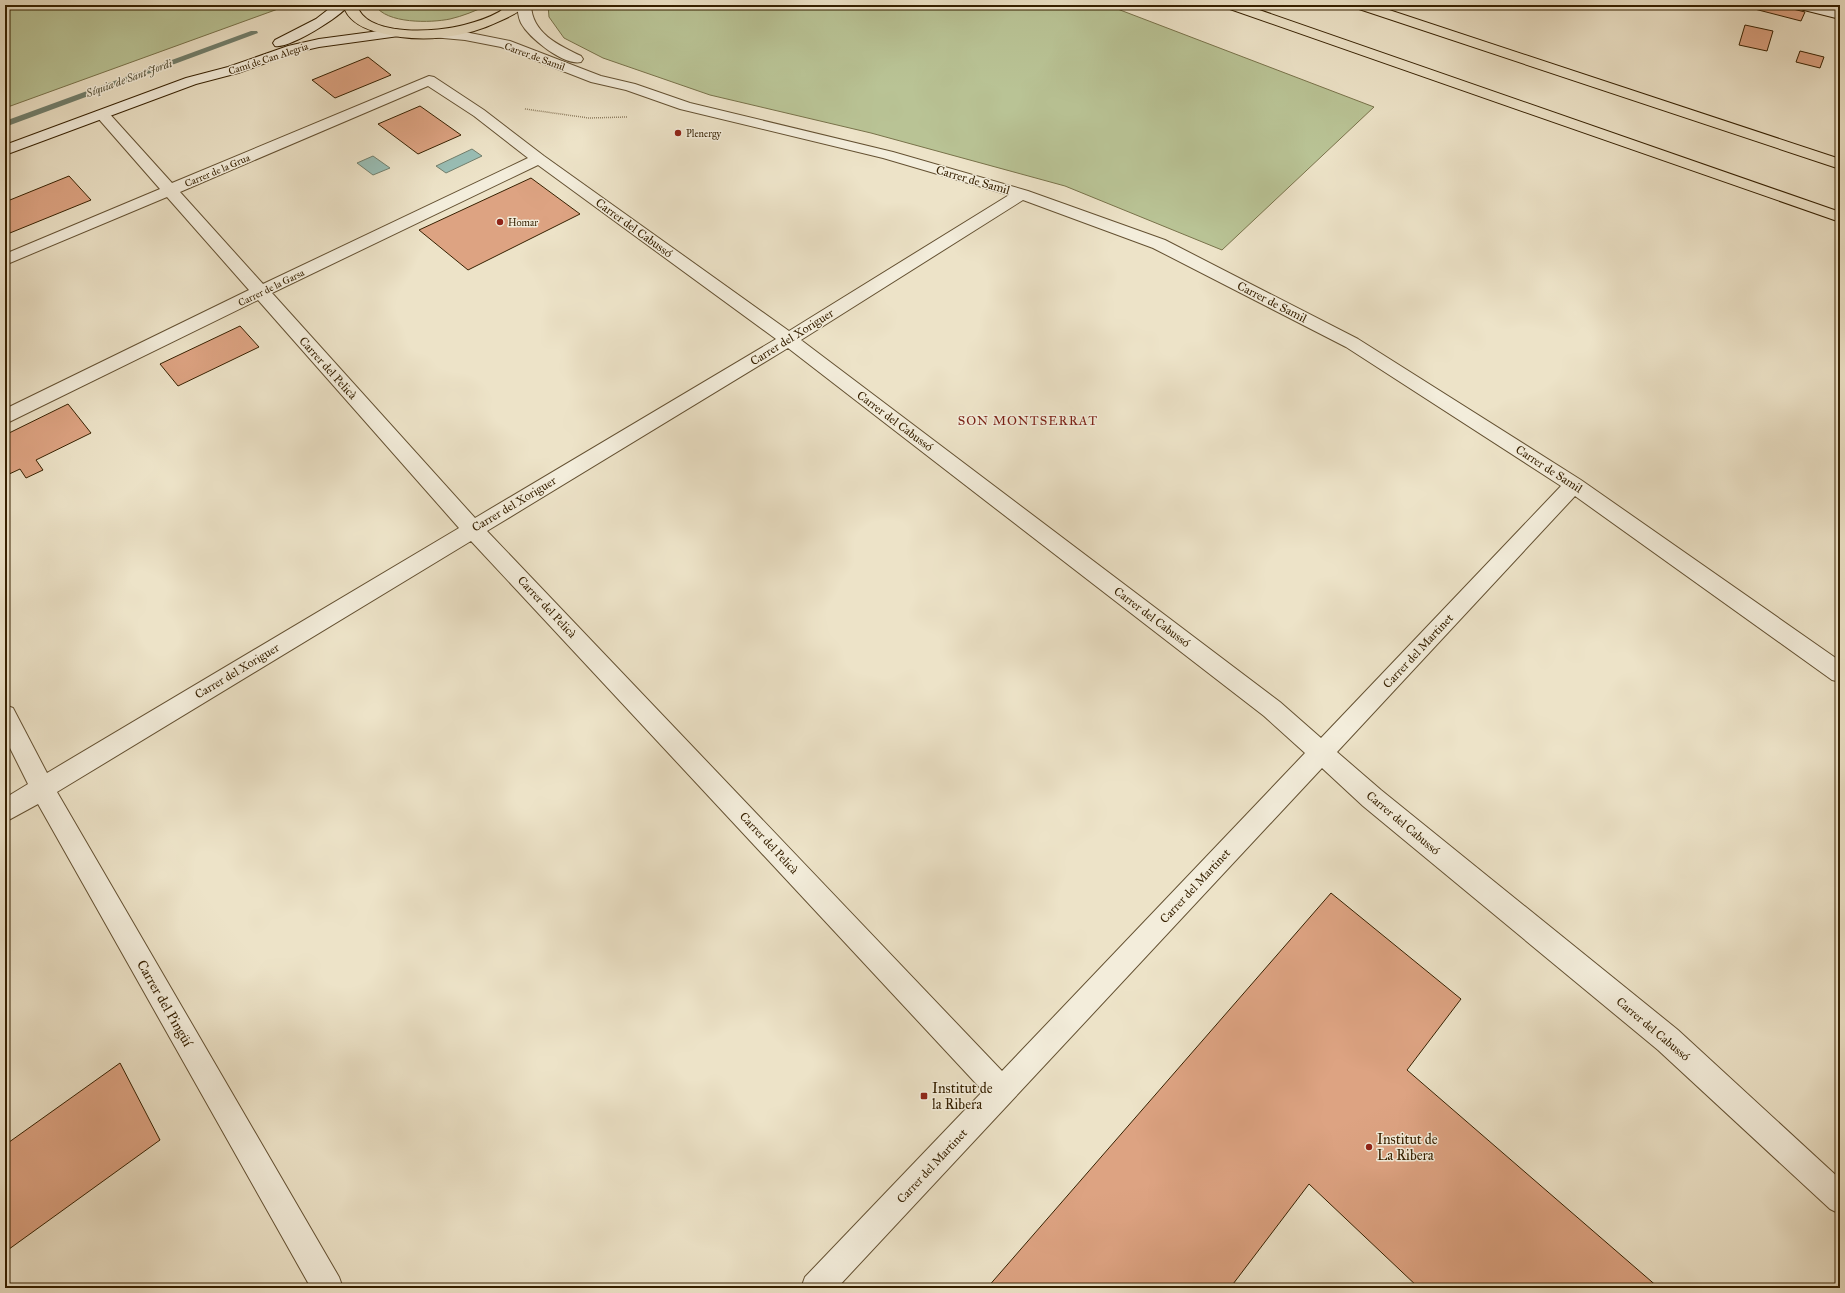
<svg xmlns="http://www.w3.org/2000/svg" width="1845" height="1293" viewBox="0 0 1845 1293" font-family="'IM FELL Great Primer',serif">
	<rect width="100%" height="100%" fill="#ede3c8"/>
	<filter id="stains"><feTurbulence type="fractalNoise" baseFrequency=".005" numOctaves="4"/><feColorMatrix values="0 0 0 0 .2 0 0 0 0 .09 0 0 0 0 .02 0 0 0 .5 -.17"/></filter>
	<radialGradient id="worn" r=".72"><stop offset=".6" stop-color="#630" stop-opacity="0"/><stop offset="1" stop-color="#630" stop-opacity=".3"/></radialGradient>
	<!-- green -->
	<g fill="#b9c395" stroke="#78724a">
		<path d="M5,5H289L5,108Z"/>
		<path d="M375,5H488C475,11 463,16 450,19C431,23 386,24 375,5Z"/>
		<path d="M548,5H1107L1374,107L1222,250L1065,186L871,133L710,95L603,58L564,38L549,17Z"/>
	</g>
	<!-- water -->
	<g fill="#99beb5" stroke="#717f6d">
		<path d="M472,149L482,156L446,173L436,166Z"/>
		<path d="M373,156L390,168L373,175L357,163Z"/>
	</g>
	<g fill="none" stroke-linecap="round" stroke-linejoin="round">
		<!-- stream -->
		<path fill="#717f6d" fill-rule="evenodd" d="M251,31H257L258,33L5,127V121Z"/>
	</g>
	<!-- building -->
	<g fill="#dda382" stroke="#362000">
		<path d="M1739,5H1777L1805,12L1801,21Z"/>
		<path d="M1745,25L1773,31L1767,51L1739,45Z"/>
		<path d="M1800,51L1824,57L1820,68L1796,62Z"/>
		<path d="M368,57L391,75L335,98L312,80Z"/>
		<path d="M420,106L461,135L418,154L378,124Z"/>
		<path d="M69,176L91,200L5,235V202Z"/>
		<path d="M531,178L580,214L468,270L419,230Z"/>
		<path d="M240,326L259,347L178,386L160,364Z"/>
		<path d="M68,404L91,433L36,460L43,470L26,478L20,469L5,476V435Z"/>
		<path d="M1331,893L1461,999L1407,1070L1659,1288H1419L1309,1184L1230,1288H987Z"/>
		<path d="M120,1063L160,1140L5,1252V1145Z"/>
	</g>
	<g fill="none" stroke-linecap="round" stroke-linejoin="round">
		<!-- street casing -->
		<g stroke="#645132" stroke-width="2">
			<g id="street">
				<path d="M517,5H531C532,33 558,45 581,56L583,59L581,62C564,66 529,38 521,23C518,17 518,11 517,5Z"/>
				<path d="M437,30L465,32L510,41L601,76L635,84L690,103L893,152L1028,191L1165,240L1358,339L1581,480L1840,661V682L1832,680L1575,496L1337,752L1381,790L1678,1030L1840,1179V1214L1830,1209L1658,1050L1363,806L1322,768L837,1288H801L805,1277L983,1091L471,541L57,792L339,1277L343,1288H311L38,804L5,822V798L28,784L5,738V705L13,708L47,773L459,528L258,300L5,424V409L249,290L167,197L5,265V254L160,189L97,117L95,114L97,111H107L172,183L429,76L434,77L484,110L544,156L789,331L1009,195L883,158L680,109L626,90L591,82L501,47L465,40L432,37L430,34L432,31ZM428,86L474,116L528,158L263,284L180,192ZM538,165L776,339L475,518L272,293ZM1023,200L1153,248L1346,347L1561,486L1321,738L1280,702L801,340ZM788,348L1264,716L1305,753L1002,1071L487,531Z"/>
			</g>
		</g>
		<!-- secondary casing -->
		<g stroke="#362000" stroke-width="2">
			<g id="secondary">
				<path d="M334,5H349C340,17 289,49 275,46L273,43L275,40L316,19Z"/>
				<path d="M1794,5H1817L1840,11V19L1796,8Z"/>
				<path d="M394,29L399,30L401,33L399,36L319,47L297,52L238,73L196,84L5,155V145L186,78L228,67L288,46L319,39Z"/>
			</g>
		</g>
		<!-- primary casing -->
		<g stroke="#362000" stroke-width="2">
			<path id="primary" d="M343,5H357C366,38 439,32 464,25C476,22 488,18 499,12C502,10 506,6 509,5C513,4 520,5 525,5C520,12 509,17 502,20C463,39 419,44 377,32C362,28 348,21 343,5Z"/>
		</g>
		<!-- highway casing -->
		<g stroke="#362000" stroke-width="2">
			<g id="highway">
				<path d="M1225,5H1245L1840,212V222L1227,8Z"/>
				<path d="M1354,5H1374L1840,159V169L1356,8Z"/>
			</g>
		</g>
		<!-- path -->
		<path stroke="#362000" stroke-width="1.5" stroke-dasharray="0.5 1.5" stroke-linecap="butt" d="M525,109L589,118L627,117"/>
		<!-- street -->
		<use href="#street" fill="#f3eddb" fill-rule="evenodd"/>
		<!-- secondary -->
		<use href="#secondary" fill="#f3eddb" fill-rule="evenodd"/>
		<!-- primary -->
		<use href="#primary" fill="#ede3c8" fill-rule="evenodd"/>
		<!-- highway -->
		<use href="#highway" fill="#ede3c8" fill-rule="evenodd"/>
	</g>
	<!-- markers -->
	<g fill="#8f2418" stroke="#f3eddb" stroke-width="1.5">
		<circle cx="678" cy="133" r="4"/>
		<circle cx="500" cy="222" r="4"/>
		<rect x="920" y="1092" width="8" height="8" rx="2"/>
		<circle cx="1369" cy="1147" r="4"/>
	</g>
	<g text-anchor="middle" stroke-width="3" stroke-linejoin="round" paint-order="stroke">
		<!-- far-street labels -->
		<g font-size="10" fill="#362000" stroke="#f3eddb">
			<text transform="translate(535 56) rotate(20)" y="4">Carrer de Samil</text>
			<text transform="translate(268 58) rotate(-18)" y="4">Camí de Can Alegria</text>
			<text transform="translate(217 170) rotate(-23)" y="4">Carrer de la Grua</text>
			<text transform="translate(271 287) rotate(-26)" y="4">Carrer de la Garsa</text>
		</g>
		<!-- far-poi labels -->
		<g font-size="10" fill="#362000" stroke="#f3eddb" text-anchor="start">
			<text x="686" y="137">Plenergy</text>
			<text x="508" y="226">Homar</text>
		</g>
		<!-- far-water labels -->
		<g font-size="11" font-style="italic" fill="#544f36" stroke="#f3eddb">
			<text transform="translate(129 78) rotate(-20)" y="4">Síquia de Sant Jordi</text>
		</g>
		<!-- street labels -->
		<g font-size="12" fill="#362000" stroke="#f3eddb">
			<text transform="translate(973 180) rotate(16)" y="4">Carrer de Samil</text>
			<text transform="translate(634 228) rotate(36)" y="4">Carrer del Cabussó</text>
			<text transform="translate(1272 302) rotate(27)" y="4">Carrer de Samil</text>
			<text transform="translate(792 337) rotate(-32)" y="4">Carrer del Xoriguer</text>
			<text transform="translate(328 368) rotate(48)" y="4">Carrer del Pelicà</text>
			<text transform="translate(895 421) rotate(37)" y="4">Carrer del Cabussó</text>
			<text transform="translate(1549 469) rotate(33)" y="4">Carrer de Samil</text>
			<text transform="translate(514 504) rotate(-31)" y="4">Carrer del Xoriguer</text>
			<text transform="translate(547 607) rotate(47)" y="4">Carrer del Pelicà</text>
			<text transform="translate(1152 617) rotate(37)" y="4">Carrer del Cabussó</text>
			<text transform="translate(1418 651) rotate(-47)" y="4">Carrer del Martinet</text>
			<text transform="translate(237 671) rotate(-31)" y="4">Carrer del Xoriguer</text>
			<text transform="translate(1403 823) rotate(40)" y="4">Carrer del Cabussó</text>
			<text transform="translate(769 843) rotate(47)" y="4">Carrer del Pelicà</text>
			<text transform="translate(1195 886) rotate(-47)" y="4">Carrer del Martinet</text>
			<text transform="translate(1653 1029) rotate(40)" y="4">Carrer del Cabussó</text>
			<text transform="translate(932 1166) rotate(-47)" y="4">Carrer del Martinet</text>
		</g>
		<!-- neighbourhood labels -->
		<g font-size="13" letter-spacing="1" fill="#7a1f14" stroke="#f3eddb">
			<text x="1028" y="425">SON MONTSERRAT</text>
		</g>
		<!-- near-street labels -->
		<g font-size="14" fill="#362000" stroke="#f3eddb">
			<text transform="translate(165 1003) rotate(60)" y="5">Carrer del Pingüí</text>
		</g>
		<!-- near-poi labels -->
		<g font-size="14" fill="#362000" stroke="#f3eddb" text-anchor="start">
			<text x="932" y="1093">Institut de<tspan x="932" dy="16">la Ribera</tspan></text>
			<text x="1377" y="1144">Institut de<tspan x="1377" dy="16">La Ribera</tspan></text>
		</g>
	</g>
	<!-- margin -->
	<rect width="1845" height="1293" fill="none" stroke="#ede3c8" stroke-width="20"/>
	<rect x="6" y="6" width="1833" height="1281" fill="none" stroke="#362000" stroke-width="2"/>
	<rect x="10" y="10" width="1825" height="1273" fill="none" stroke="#362000"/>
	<rect width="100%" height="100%" filter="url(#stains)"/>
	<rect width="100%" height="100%" fill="url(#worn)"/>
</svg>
